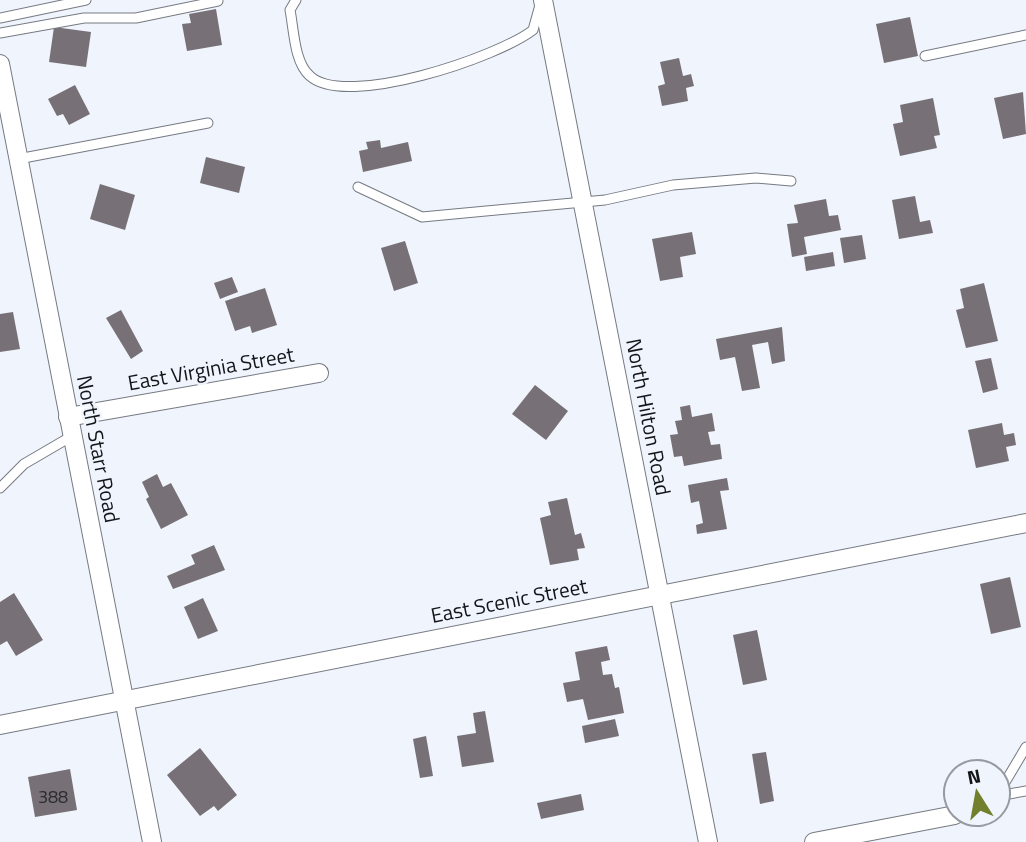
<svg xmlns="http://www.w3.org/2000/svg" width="1026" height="842" viewBox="0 0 1026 842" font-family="'Titillium Web',sans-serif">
	<rect width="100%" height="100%" fill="#eff4fd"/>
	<!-- building -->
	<g fill="#787077">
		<path d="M216,9L222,45L187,51L182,24L191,23L189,14Z"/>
		<path d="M910,17L918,56L884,63L876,24Z"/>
		<path d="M54,27L91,32L86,67L49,62Z"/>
		<path d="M679,58L683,76L691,74L694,86L686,88L688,101L662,106L658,86L665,84L660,62Z"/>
		<path d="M75,85L90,114L69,125L63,114L57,116L48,99Z"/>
		<path d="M1023,92L1026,134L1003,139L994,98Z"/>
		<path d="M933,98L940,135L934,136L937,148L900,156L893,124L903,122L900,105Z"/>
		<path d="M380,140L381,148L408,142L412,161L363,172L359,151L368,149L366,142Z"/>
		<path d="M206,157L245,167L239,193L200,183Z"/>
		<path d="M100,184L135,195L125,230L90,219Z"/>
		<path d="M915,196L920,222L930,220L933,233L899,239L892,200Z"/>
		<path d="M826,199L829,216L838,215L841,230L804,237L807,254L792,257L787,224L798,223L794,205Z"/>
		<path d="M692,232L696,254L680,257L683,277L660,281L652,239Z"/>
		<path d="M862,235L866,259L844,263L840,238Z"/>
		<path d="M405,241L418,283L394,291L381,248Z"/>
		<path d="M833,252L835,266L806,271L804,257Z"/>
		<path d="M232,277L238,292L220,299L214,283Z"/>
		<path d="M984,283L998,341L966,348L956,310L964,308L960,289Z"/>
		<path d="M265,288L277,325L252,333L250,326L235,331L225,301Z"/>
		<path d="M121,310L143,351L131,359L106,318Z"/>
		<path d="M13,312L20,349L0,352V314Z"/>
		<path d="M782,327L785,361L772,364L768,342L752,345L760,388L742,391L735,357L720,360L716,339Z"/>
		<path d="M991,358L998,389L983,393L975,361Z"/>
		<path d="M535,385L568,411L546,440L512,414Z"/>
		<path d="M690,405L692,417L712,413L715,431L708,432L711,445L720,444L722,459L684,466L682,456L674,457L670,435L678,434L675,421L682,420L680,407Z"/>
		<path d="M1002,423L1004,435L1014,433L1016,445L1006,447L1009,461L976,468L968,430Z"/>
		<path d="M157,474L163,487L171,483L188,515L161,529L146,499L149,497L142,482Z"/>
		<path d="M727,478L729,490L720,491L727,529L697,534L696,525L703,523L699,501L691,503L688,485Z"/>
		<path d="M567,498L575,535L581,533L585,548L577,549L579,560L550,565L540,518L551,515L548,502Z"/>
		<path d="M214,545L225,570L173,589L167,576L195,564L191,555Z"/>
		<path d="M1010,577L1021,627L991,634L980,584Z"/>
		<path d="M14,593L43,640L16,656L7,641L0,645V602Z"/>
		<path d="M203,598L218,631L198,639L184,607Z"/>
		<path d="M757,630L767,680L743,685L733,635Z"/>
		<path d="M607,646L610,660L601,662L603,675L612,674L615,688L619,687L624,713L588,720L583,699L567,702L563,683L580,680L575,652Z"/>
		<path d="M485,711L494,762L462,767L457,736L476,733L473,713Z"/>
		<path d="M615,719L619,736L585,743L582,726Z"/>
		<path d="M426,736L433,776L420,778L413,739Z"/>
		<path d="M200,748L237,795L218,811L214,806L200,816L167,775Z"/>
		<path d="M766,752L774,801L760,804L752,754Z"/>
		<path d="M70,769L77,810L35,817L28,777Z"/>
		<path d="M581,794L584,810L541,819L537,803Z"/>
	</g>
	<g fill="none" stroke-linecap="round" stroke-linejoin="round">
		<!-- service casing -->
		<g stroke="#767a82" stroke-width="11">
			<g id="service">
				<path d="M296,0L290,10C294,30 294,62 310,76C346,109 498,57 533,30L540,5"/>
				<path d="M0,18L86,0"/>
				<path d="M0,33L84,18H136L218,1"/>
				<path d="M925,56L1026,35"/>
				<path d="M18,159L208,123"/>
				<path d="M358,187L422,217L605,200L673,185L756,178L791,181"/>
				<path d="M0,488L24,464L72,436"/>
				<path d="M998,788L1004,784L1026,747"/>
				<path d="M998,796L1026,791"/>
			</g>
		</g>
		<!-- minor casing -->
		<g stroke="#767a82" stroke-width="20">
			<g id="minor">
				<path d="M543,0L708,842"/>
				<path d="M0,64L152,842"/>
				<path d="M68,417L319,373"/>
				<path d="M0,725L1026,523"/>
				<path d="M814,842L955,815"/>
			</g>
		</g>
		<!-- service -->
		<use href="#service" stroke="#fff" stroke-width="9"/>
		<!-- minor -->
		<use href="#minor" stroke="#fff" stroke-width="18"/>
	</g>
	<g text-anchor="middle" stroke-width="5" stroke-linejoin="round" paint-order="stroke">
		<!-- number labels -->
		<g font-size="18" fill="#2c2c30">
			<text x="53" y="803">388</text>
		</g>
		<!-- street labels -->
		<g font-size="21" fill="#131518" stroke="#eff4fd">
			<text transform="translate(211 369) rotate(-10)" y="7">East Virginia Street</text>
			<text transform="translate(648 417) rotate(79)" y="7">North Hilton Road</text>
			<text transform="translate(98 449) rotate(79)" y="7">North Starr Road</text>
			<text transform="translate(509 601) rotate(-11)" y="7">East Scenic Street</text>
		</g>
	</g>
	<!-- north arrow -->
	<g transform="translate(977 793) rotate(349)"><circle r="33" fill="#eff4fd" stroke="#979ba1" stroke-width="2"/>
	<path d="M0-5L12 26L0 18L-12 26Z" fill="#72802e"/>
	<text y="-10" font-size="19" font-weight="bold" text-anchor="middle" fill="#131518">N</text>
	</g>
</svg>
